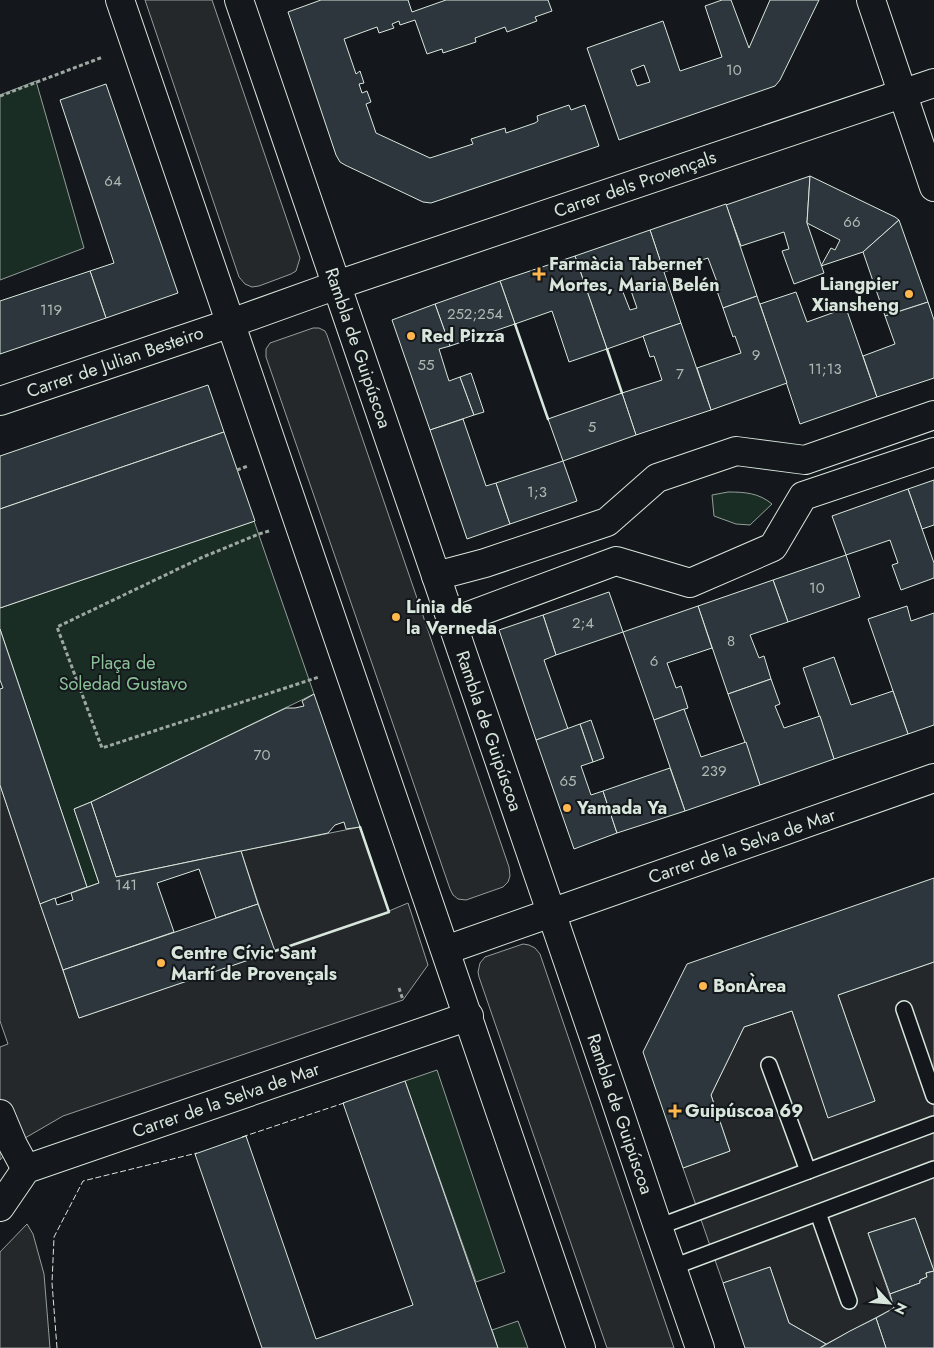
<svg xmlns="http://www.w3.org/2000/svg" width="934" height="1348" viewBox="0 0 934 1348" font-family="Jost,sans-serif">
	<rect width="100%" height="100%" fill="#14181c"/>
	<!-- green -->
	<g fill="#1a2d24" stroke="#939e99">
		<path d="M36,81L84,248L0,280V95Z"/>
		<path d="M728,492C745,492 759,493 772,504L750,525L736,524L714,516L712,495Z"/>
		<path d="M254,521L314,694L91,802L74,809L99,883L87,887L0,629V608Z"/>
		<path d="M437,1070L505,1272L476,1282L405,1081Z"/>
		<path d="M518,1321L528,1348H498L492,1330Z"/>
	</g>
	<!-- parking -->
	<g fill="#24282b" stroke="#939e99">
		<path d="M145,0H212L300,258L296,271L291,274L259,286L252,287L245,284L239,277Z"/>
		<path d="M313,328H319L325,331L327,335L509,867L510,876L508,882L503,887L466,900L458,899L453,895L450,889L266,357V349L270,343Z"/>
		<path d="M0,785L79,1018L274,951L241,851L360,827L389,911L408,903L428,965L403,1000L63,1116L13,1145L0,1160V1047L8,1044L0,1021Z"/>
		<path d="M523,944L529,945L535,948L540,954L674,1348H607L479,977L478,972L480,963L485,957Z"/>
		<path d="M934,962V1271L915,1218L868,1233L894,1308L826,1344L789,1323L770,1267L723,1283L683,1168L730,1151L711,1095L744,1027L792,1011L828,1117L875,1101L838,995Z"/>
		<path d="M27,1224L33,1234L44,1274L50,1348H0V1252Z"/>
	</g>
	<!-- building -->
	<g fill="#2c363c" stroke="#d8e6dc" fill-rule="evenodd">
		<path d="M321,0H408L412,12L446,0H548L552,11L535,17L537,21L507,32L505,27L475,38L476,42L443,53L442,49L427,54L415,20L400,25L399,21L392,24L394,28L379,33L377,27L344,39L356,74L360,71L364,83L359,84L362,93L367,91L371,102L366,104L376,133L430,158L473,144L471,139L505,128L506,133L535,123L538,121L537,116L569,105L571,110L585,105L599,146L431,203L423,202L345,165L340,162L336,155L288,12Z"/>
		<path d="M722,0H731L749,48L770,0H819L780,80L775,86L619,140L587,48L663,21L680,71L722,57L705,6ZM644,65L650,82L637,86L631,70Z"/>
		<path d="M106,84L178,293L106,318L90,271L114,263L60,100Z"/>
		<path d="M810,176L807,223L824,273L794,284L782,251L789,249L784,232L741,246L726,205Z"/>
		<path d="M810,176L895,217L899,220L863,252L821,266L831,248L835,250L840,240L807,223Z"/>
		<path d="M726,204L757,296L723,308L717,291L720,290L708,258L664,272L650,230Z"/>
		<path d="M899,220L928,302L885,316L863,252Z"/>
		<path d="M650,230L681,323L607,349L575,256ZM629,285L637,308L630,310L621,287Z"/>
		<path d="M575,256L607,349L569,362L552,311L515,324L500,281Z"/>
		<path d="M90,271L106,318L0,354V301Z"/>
		<path d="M500,281L515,324L450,346L435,304Z"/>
		<path d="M796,292L807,322L846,308L877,397L800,424L760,304Z"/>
		<path d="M757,296L787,383L711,410L697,368L741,353L735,336L733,337L723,308Z"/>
		<path d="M928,302L934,320V378L877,397L863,356L895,344L885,316Z"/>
		<path d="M435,304L450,346L439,349L447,375L449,381L460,377L474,415L430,430L392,320Z"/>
		<path d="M681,323L711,410L636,435L622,393L662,380L654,356L650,357L643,336Z"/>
		<path d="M471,373L484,412L474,415L460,377Z"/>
		<path d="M208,385L224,432L0,509V456Z"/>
		<path d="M622,393L636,435L563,461L548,419Z"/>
		<path d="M463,419L486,486L496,483L510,524L467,539L430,430Z"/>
		<path d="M224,432L255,521L0,608V509Z"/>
		<path d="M563,461L577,501L510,524L496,483Z"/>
		<path d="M934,480V525L922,529L908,489Z"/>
		<path d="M908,489L934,563V578L901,590L892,565L898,563L890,540L846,555L832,516Z"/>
		<path d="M846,555L860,597L788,622L773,580Z"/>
		<path d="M773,580L788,622L750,635L759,658L764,656L771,679L728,694L698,606Z"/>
		<path d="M609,592L623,632L556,655L543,615Z"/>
		<path d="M698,606L712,648L667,663L676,688L681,686L688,708L654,720L623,632Z"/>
		<path d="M907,606L911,621L934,613V725L908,734L868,619Z"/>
		<path d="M543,615L556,655L544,660L568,729L536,740L499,630Z"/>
		<path d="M0,629L87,887L40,904L0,785V689L3,688L0,680Z"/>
		<path d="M834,657L851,705L893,691L908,734L834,759L803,668Z"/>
		<path d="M771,679L780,704L775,706L784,728L820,716L834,759L760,785L728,694Z"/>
		<path d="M314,694L360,827L346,829L344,822L335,825L328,833L116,877L91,802L286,708H295L304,706L302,701Z"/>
		<path d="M684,709L701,757L746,742L760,785L685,811L654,720Z"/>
		<path d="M591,720L604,758L593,762L580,724Z"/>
		<path d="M580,724L593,762L581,766L591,795L603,791L617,833L574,849L536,740Z"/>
		<path d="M670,768L685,811L617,833L603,791Z"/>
		<path d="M91,802L116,877L241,851L258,904L216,918L199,869L157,883L174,932L63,970L40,904L55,898L57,905L73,900L71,893L99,883L74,809Z"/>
		<path d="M934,878V962L838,995L875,1101L828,1118L792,1011L744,1027L711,1095L730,1151L683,1168L643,1052L687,964Z"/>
		<path d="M258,904L275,951L79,1018L63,970Z"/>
		<path d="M405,1081L498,1348H262L195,1154L246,1136L316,1339L413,1305L343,1103Z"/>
		<path d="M915,1218L934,1271L926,1273L927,1277L920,1280V1283L890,1294L868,1233Z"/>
		<path d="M770,1267L789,1323L826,1344L820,1348H745L723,1283Z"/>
		<path d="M934,1271V1348H886L876,1318L894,1308L890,1294L920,1283V1280L927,1277L926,1273Z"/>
		<path d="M876,1318L886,1348H820L850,1331Z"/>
	</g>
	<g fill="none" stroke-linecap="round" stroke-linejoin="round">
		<!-- lane casing -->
		<g stroke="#d8e6dc" stroke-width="18">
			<g id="lane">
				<path d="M904,1009L934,1096"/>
				<path d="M769,1065L808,1171"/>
				<path d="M818,1213L849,1301"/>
				<path d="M658,1227L934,1124"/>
				<path d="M673,1267L934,1169"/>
			</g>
		</g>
		<!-- street casing -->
		<g stroke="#d8e6dc" stroke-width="30">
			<g id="street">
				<path d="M871,0L934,187"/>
				<path d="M337,285L934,83"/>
				<path d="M0,401L231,323"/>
				<path d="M436,576L485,563L607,522L657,478L736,451L805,460L934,415"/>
				<path d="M452,622L616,561L690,583L773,547L803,496L934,452"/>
				<path d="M551,913L934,778"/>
				<path d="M0,1114L13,1145L26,1169"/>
				<path d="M0,1207L26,1169L469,1016"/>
			</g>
		</g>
		<!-- secondary casing -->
		<g stroke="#d8e6dc" stroke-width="30">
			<g id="secondary">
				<path d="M120,0L581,1348"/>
				<path d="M239,0L614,1096L658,1227L700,1348"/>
				<path d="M231,323L337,285"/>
				<path d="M446,950L551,913"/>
			</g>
		</g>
		<!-- path -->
		<g stroke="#9da8a2" stroke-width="3" stroke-dasharray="4 2.5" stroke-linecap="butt">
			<path d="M0,96L103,57"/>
			<path d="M237,470L248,466"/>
			<path d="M269,531L259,534L203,557L57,627L102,748L319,677"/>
			<path d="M399,988L403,1000"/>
		</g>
		<!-- lane -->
		<use href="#lane" stroke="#14181c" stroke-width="15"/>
		<!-- street -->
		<use href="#street" stroke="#14181c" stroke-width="28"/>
		<!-- secondary -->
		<use href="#secondary" stroke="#14181c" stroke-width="28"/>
		<!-- fence -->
		<g stroke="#d8e6dc" stroke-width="1" stroke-dasharray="6 2.5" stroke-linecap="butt">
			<path d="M242,1137L347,1102"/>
			<path d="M57,1348L52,1283L54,1237L83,1181L197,1153"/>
		</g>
		<!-- wall -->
		<g stroke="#d8e6dc" stroke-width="2.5">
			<path d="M515,324L548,419"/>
			<path d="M607,349L622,393"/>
			<path d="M275,951L389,912L360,827"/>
		</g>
	</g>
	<!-- markers -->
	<g fill="#ffb74d" stroke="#14181c" stroke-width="2">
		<path d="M536.5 266.5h5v5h5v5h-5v5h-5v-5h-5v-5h5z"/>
		<circle cx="909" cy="294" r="5"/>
		<circle cx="411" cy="336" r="5"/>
		<circle cx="396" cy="617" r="5"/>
		<circle cx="567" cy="808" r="5"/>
		<circle cx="161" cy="963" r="5"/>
		<circle cx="703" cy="986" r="5"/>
		<path d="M672.5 1103.5h5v5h5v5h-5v5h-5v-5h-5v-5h5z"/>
	</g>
	<g text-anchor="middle" stroke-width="4" stroke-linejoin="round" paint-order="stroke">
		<!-- number labels -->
		<g font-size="15" fill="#adbab4">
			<text x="734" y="75">10</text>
			<text x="113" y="186">64</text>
			<text x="852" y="227">66</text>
			<text x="51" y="315">119</text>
			<text x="475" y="319">252;254</text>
			<text x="756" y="360">9</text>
			<text x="426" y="370">55</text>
			<text x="825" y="374">11;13</text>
			<text x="680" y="379">7</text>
			<text x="592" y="432">5</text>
			<text x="537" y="497">1;3</text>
			<text x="817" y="593">10</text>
			<text x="583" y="628">2;4</text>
			<text x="731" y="646">8</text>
			<text x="654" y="666">6</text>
			<text x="262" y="760">70</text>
			<text x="714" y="776">239</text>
			<text x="568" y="786">65</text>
			<text x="126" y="890">141</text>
		</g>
		<!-- street labels -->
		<g font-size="18" fill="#d8e6dc" stroke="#14181c">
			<text transform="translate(635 184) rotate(-19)" y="6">Carrer dels Provençals</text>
			<text transform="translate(358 348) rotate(71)" y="6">Rambla de Guipúscoa</text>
			<text transform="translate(115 362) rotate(-19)" y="6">Carrer de Julian Besteiro</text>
			<text transform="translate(489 731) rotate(71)" y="6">Rambla de Guipúscoa</text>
			<text transform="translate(742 846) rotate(-19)" y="6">Carrer de la Selva de Mar</text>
			<text transform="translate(226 1100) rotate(-19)" y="6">Carrer de la Selva de Mar</text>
			<text transform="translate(620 1114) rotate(71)" y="6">Rambla de Guipúscoa</text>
		</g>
		<!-- poi labels -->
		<g font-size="18" font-weight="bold" fill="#d8e6dc" stroke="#14181c" text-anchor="start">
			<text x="549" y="270">Farmàcia Tabernet<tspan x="549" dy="21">Mortes, Maria Belén</tspan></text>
			<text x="899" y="290" text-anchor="end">Liangpier<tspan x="899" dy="21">Xiansheng</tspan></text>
			<text x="421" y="342">Red Pizza</text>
			<text x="406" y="613">Línia de<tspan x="406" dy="21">la Verneda</tspan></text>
			<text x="577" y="814">Yamada Ya</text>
			<text x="171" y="959">Centre Cívic Sant<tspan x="171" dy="21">Martí de Provençals</tspan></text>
			<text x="713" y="992">BonÀrea</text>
			<text x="685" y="1117">Guipúscoa 69</text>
		</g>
		<!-- park labels -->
		<g font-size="18" fill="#8ac095" stroke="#14181c">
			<text x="123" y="669">Plaça de<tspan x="123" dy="21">Soledad Gustavo</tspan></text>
		</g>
	</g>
	<!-- north arrow -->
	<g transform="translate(889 1303) rotate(116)" stroke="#14181c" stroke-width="4" paint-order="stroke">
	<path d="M0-4L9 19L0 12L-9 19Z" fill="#d8e6dc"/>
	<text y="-8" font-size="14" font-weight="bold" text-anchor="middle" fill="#d8e6dc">N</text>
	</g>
</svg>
